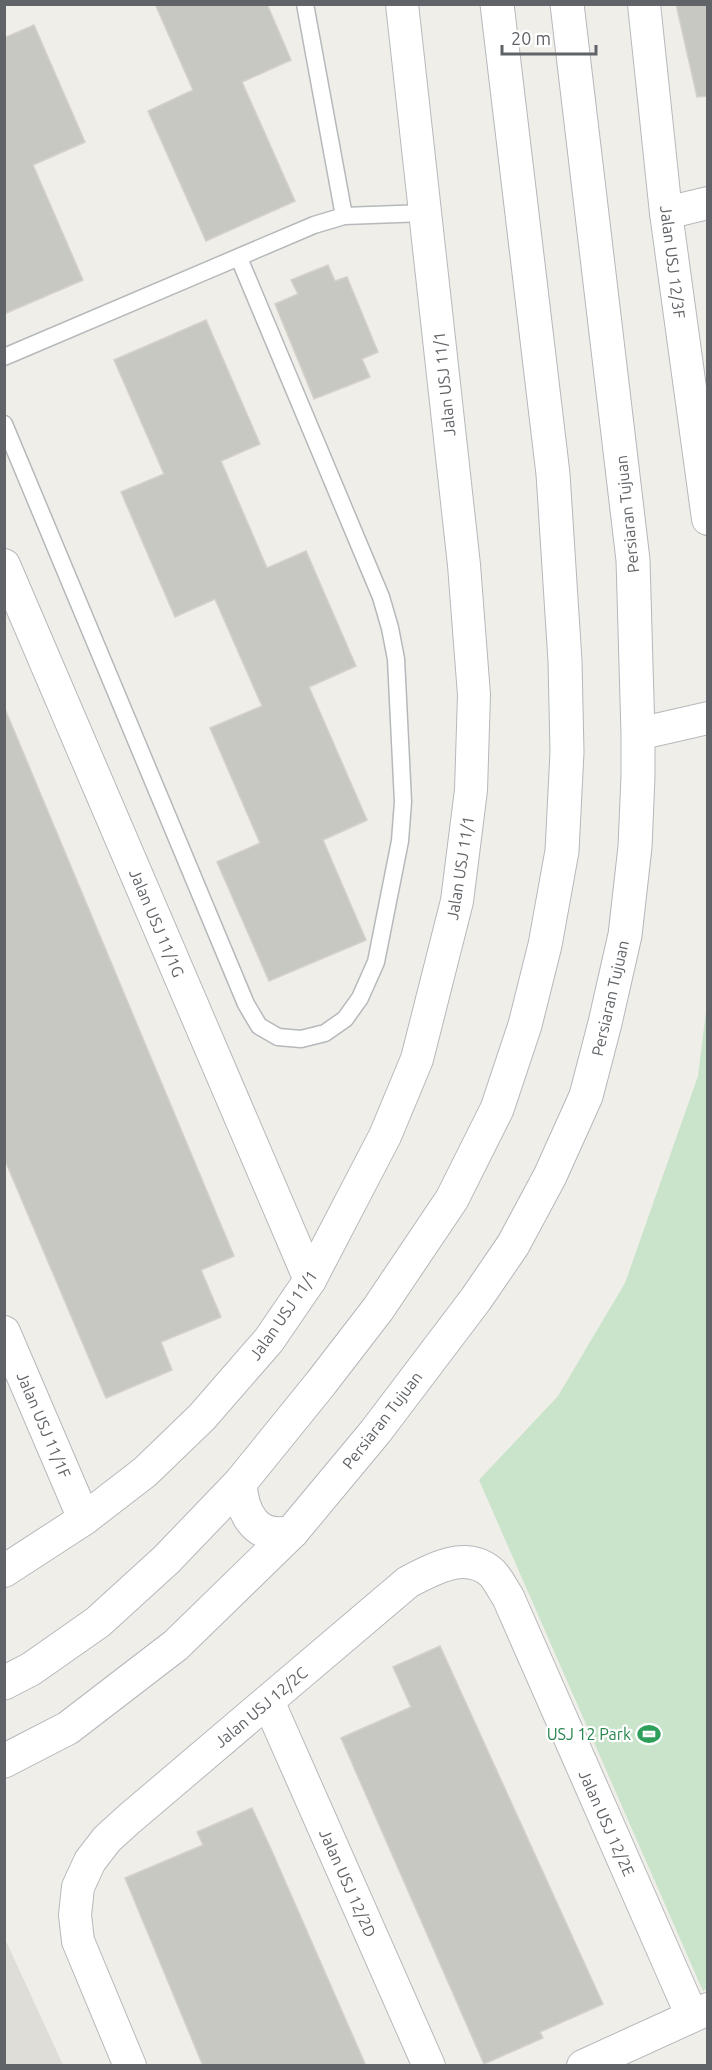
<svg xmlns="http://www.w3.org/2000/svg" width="712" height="2070" viewBox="0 0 712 2070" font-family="Ubuntu,sans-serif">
	<rect width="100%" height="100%" fill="#f0eee9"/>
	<!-- education -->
	<path fill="#dfddd7" d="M5,1939L63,2065H5Z"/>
	<!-- green -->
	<path fill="#c9e4ca" d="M707,1003L708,1988L703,1991L479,1480L558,1396L625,1283L698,1076Z"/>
	<!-- building -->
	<g fill="#c8c8c3" stroke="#d4d1c8" stroke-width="1.5">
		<path d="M155,4H267L291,60L242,82L295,201L206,241L148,111L193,90Z"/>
		<path d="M676,4H708V96L697,97Z"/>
		<path d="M34,25L85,142L33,165L83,280L4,314V38Z"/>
		<path d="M328,265L335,281L347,277L378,352L362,359L370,377L314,399L275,304L298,294L291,280Z"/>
		<path d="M206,320L260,444L221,461L267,568L306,551L356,666L309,687L367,820L323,840L366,940L269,981L217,862L260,843L210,728L262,706L215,599L175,617L121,492L164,474L114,360Z"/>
		<path d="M5,709L234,1256L201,1270L221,1317L161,1342L172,1370L106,1398L4,1158Z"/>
		<path d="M440,1646L603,2004L540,2032L543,2038L484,2064L341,1738L411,1707L393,1667Z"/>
		<path d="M252,1808L271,1849L366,2066H203L125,1878L203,1845L197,1832Z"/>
	</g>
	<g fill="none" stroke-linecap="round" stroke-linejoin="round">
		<!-- service casing -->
		<g stroke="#b6b8bb" stroke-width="19">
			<g id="service">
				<path d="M305,4L344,216"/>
				<path d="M4,357L314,225L344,216L425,213"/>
				<path d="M4,424L246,1004L259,1026L278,1037L301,1039L325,1033L345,1019L360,998L376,962L400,841L403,802L396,659L390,628L381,597L239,258"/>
			</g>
		</g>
		<!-- minor casing -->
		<g stroke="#b6b8bb" stroke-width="34">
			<g id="minor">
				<path d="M644,4L666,213L708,519"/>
				<path d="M666,213L708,203"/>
				<path d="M4,565L310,1280"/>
				<path d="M638,734L708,718"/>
				<path d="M4,1332L84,1519"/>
				<path d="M4,1571L84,1519L145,1472L202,1417L269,1340L310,1280L385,1136L417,1059L457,901L471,790L474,695L464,565L402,4"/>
				<path d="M268,1701L429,2066"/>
				<path d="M130,2066L78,1941L75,1915L78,1887L90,1861L107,1839L129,1819L408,1582C434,1568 467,1550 492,1573C498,1579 503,1590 508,1597L692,2016"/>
				<path d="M583,2066L708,2009"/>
			</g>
		</g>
		<!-- secondary casing -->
		<g stroke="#b5b7bb" stroke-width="35">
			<g id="secondary">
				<path d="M240,1483C242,1514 256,1541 292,1532"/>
				<path d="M4,1683L31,1669L98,1622L166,1560L240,1483L321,1383L378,1309L452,1199L497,1109L525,1025L545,945L562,851L567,752L565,661L553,474L497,4"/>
				<path d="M4,1761L68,1728L176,1645L292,1532L376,1431L476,1299L513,1245L550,1176L586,1096L605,1023L625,935L635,847L638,776V734L633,560L567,4"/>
			</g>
		</g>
		<!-- service -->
		<use href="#service" stroke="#fff" stroke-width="16"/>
		<!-- minor -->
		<use href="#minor" stroke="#fff" stroke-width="32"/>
		<!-- secondary -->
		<use href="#secondary" stroke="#fff" stroke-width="33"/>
	</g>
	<!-- icons -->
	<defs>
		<g id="stadium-bare" transform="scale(1.8)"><path d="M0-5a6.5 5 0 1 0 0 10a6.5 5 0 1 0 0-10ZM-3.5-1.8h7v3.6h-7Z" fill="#2e9e5b" stroke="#fff" stroke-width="2.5" paint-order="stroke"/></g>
	</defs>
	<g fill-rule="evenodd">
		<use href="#stadium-bare" x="649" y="1734"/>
	</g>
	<g text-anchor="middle" stroke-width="4.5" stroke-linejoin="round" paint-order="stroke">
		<!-- street labels -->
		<g font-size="16" fill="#606367" stroke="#fff">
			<text transform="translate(673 262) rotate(83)" y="6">Jalan USJ 12/3F</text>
			<text transform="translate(444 384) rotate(-96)" y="6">Jalan USJ 11/1</text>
			<text transform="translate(627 514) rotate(-96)" y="6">Persiaran Tujuan</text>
			<text transform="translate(460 868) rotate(-81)" y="6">Jalan USJ 11/1</text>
			<text transform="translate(157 923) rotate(67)" y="6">Jalan USJ 11/1G</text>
			<text transform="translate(610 998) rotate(-77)" y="6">Persiaran Tujuan</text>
			<text transform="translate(283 1315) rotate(-55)" y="6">Jalan USJ 11/1</text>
			<text transform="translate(382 1420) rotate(-52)" y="6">Persiaran Tujuan</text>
			<text transform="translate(44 1425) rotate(67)" y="6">Jalan USJ 11/1F</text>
			<text transform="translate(261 1707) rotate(-40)" y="6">Jalan USJ 12/2C</text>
			<text transform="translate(607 1823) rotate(66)" y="6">Jalan USJ 12/2E</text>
			<text transform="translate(348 1883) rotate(66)" y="6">Jalan USJ 12/2D</text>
		</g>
		<!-- leisure labels -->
		<g font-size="16" fill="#27864d" stroke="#fff" text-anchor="end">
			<text x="631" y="1740">USJ 12 Park</text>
		</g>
	</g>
	<!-- border -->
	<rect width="712" height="2070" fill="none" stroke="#606367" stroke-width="12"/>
	<!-- scale -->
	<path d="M502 45v9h94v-9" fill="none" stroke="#606367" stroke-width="3"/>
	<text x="511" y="45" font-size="18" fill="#606367" stroke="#ffffff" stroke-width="4.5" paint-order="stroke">20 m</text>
</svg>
